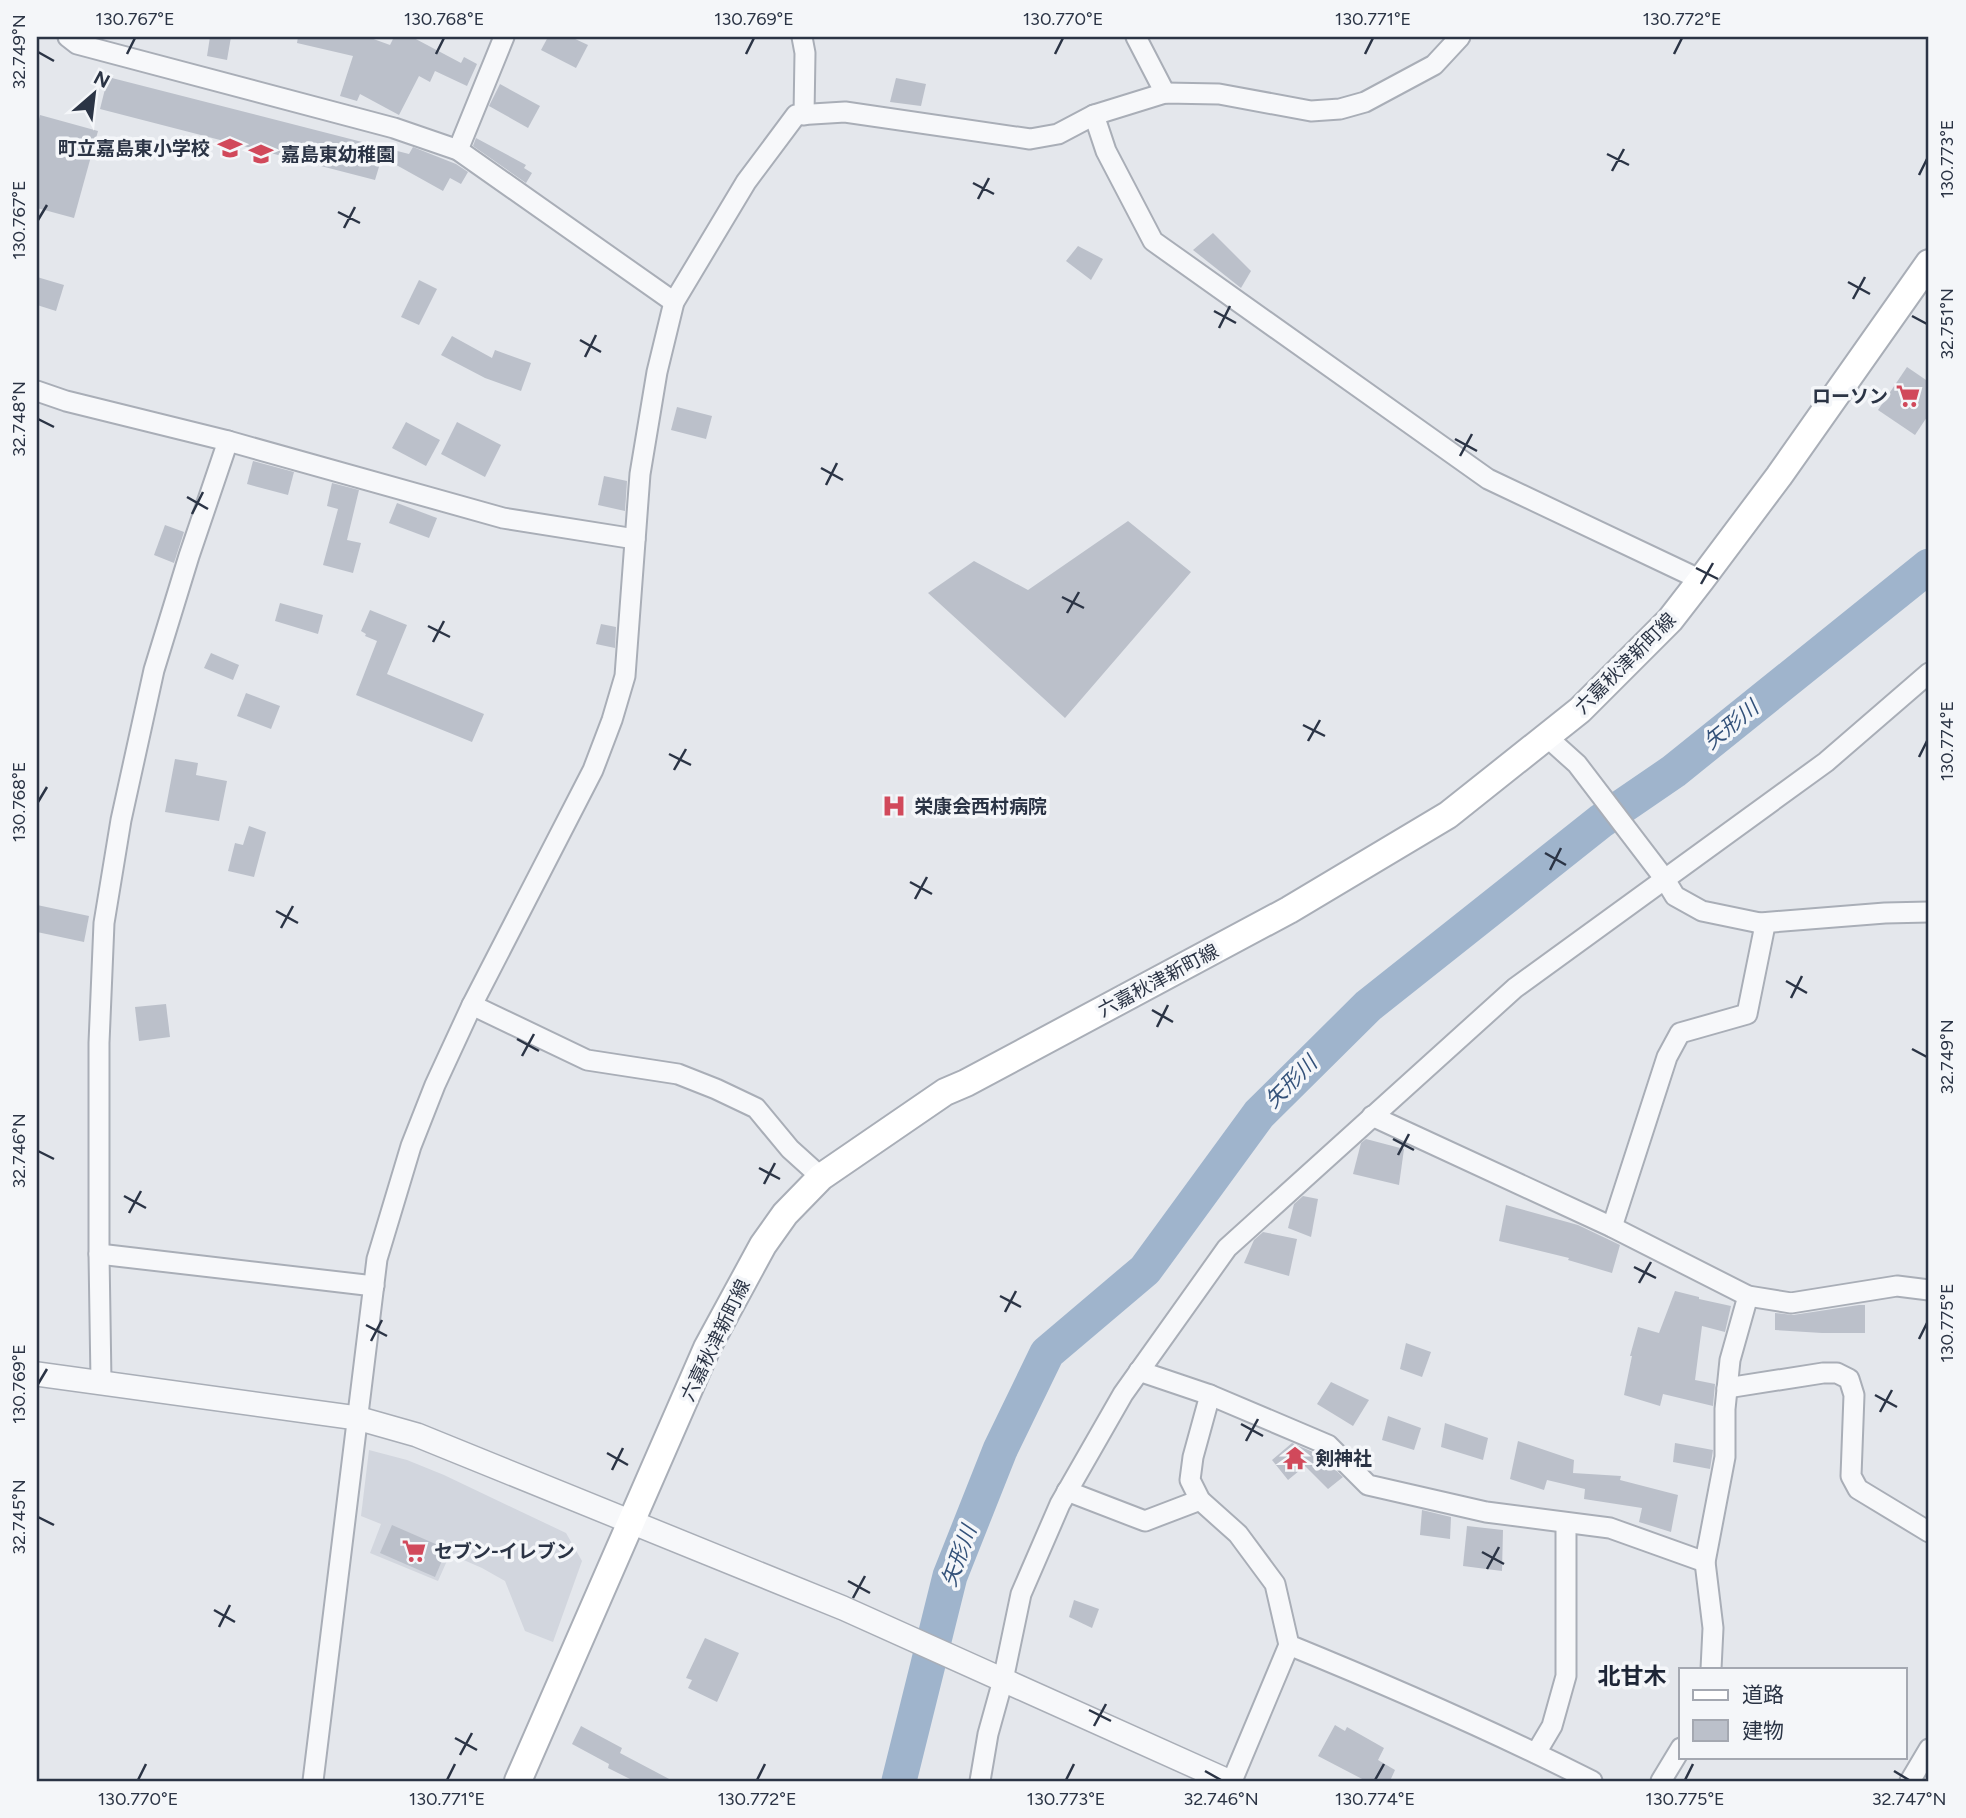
<svg xmlns="http://www.w3.org/2000/svg" width="1966" height="1818" viewBox="0 0 1966 1818" font-family="Figtree,'Noto Sans JP',sans-serif">
	<rect width="100%" height="100%" fill="#e4e7ec"/>
	<!-- built -->
	<path fill="#d2d6de" d="M369,1450L407,1460L444,1475L566,1533L582,1561L553,1642L525,1631L505,1581L482,1568L450,1554L438,1581L370,1553L381,1524L361,1516Z"/>
	<g fill="none" stroke-linecap="round" stroke-linejoin="round">
		<!-- river -->
		<path stroke="#9fb4cc" stroke-width="35" d="M899,1781L950,1576L1000,1450L1047,1353L1145,1270L1259,1114L1368,1006L1601,821L1674,771L1929,566"/>
	</g>
	<!-- building -->
	<g fill="#bbc0ca">
		<path d="M210,37H231L227,60L207,56Z"/>
		<path d="M298,37H368L390,45L394,37H412L461,63L464,57L477,64L467,86L435,71L430,82L419,76L399,115L360,94L357,101L340,96L353,56L297,43Z"/>
		<path d="M548,37H571L588,45L576,68L541,50Z"/>
		<path d="M108,77L409,154L413,147L456,164L468,172L461,184L450,178L443,191L382,157L375,180L100,109Z"/>
		<path d="M896,78L926,84L921,106L890,102Z"/>
		<path d="M500,84L540,106L528,128L489,106Z"/>
		<path d="M40,115L98,131L74,218L37,208V128Z"/>
		<path d="M476,138L526,165L524,168L532,173L526,183L473,146Z"/>
		<path d="M1213,233L1251,271L1241,288L1193,250Z"/>
		<path d="M1078,246L1103,259L1091,280L1066,261Z"/>
		<path d="M37,277L64,285L56,311L37,305Z"/>
		<path d="M419,280L437,289L419,325L401,317Z"/>
		<path d="M452,336L492,358L495,350L531,363L521,391L485,378L441,355Z"/>
		<path d="M1907,367L1929,382V414L1915,435L1878,410Z"/>
		<path d="M677,407L712,416L706,439L671,430Z"/>
		<path d="M406,422L440,440L426,466L392,448Z"/>
		<path d="M457,422L501,445L485,477L441,454Z"/>
		<path d="M253,461L294,472L288,495L247,484Z"/>
		<path d="M604,476L627,481L625,511L598,505Z"/>
		<path d="M332,483L359,490L347,540L361,543L353,573L323,565L338,509L327,506Z"/>
		<path d="M397,503L437,518L429,538L389,523Z"/>
		<path d="M1128,521L1191,572L1065,718L928,593L974,561L1028,590Z"/>
		<path d="M165,525L184,532L174,563L154,555Z"/>
		<path d="M280,603L323,615L318,634L275,621Z"/>
		<path d="M370,610L407,625L387,674L484,714L472,742L356,695L377,641L365,636L366,634L361,631Z"/>
		<path d="M601,624L616,627L615,648L596,644Z"/>
		<path d="M211,653L239,665L233,680L204,668Z"/>
		<path d="M246,693L280,706L271,729L237,716Z"/>
		<path d="M175,759L198,763L196,775L227,781L219,821L165,812Z"/>
		<path d="M249,826L266,832L254,877L228,871L235,843L243,845Z"/>
		<path d="M37,905L89,916L84,942L37,932Z"/>
		<path d="M166,1004L170,1037L139,1041L135,1007Z"/>
		<path d="M1366,1139L1404,1149L1399,1185L1353,1174L1361,1143Z"/>
		<path d="M1303,1196L1318,1199L1311,1237L1288,1228L1294,1204Z"/>
		<path d="M1506,1205L1578,1225L1620,1245L1612,1273L1568,1260L1569,1258L1499,1241Z"/>
		<path d="M1263,1232L1297,1239L1289,1276L1244,1263L1254,1240Z"/>
		<path d="M1675,1291L1699,1297V1299L1731,1306L1725,1332L1702,1326L1695,1380L1715,1384L1713,1406L1663,1394L1660,1406L1624,1395L1632,1356H1630L1638,1327L1659,1333Z"/>
		<path d="M1859,1305H1865V1333H1822L1775,1330V1313L1793,1315Z"/>
		<path d="M1406,1343L1431,1352L1422,1377L1400,1369Z"/>
		<path d="M1331,1382L1369,1400L1353,1426L1317,1404Z"/>
		<path d="M1388,1416L1421,1428L1414,1450L1382,1440Z"/>
		<path d="M1445,1423L1488,1438L1483,1460L1441,1447Z"/>
		<path d="M1518,1441L1574,1460L1573,1473L1621,1476L1620,1480L1678,1495L1671,1532L1639,1522L1642,1508L1584,1499L1585,1489L1547,1480L1544,1490L1510,1479Z"/>
		<path d="M1292,1443L1313,1452L1325,1464L1327,1462L1343,1477L1328,1489L1305,1466L1288,1480L1272,1460Z"/>
		<path d="M1675,1443L1713,1450L1710,1469L1673,1462Z"/>
		<path d="M1422,1510L1451,1517L1450,1539L1420,1535Z"/>
		<path d="M392,1525L447,1549L435,1577L380,1553Z"/>
		<path d="M1467,1526L1503,1530L1502,1571L1463,1566Z"/>
		<path d="M1074,1600L1099,1609L1092,1628L1069,1617Z"/>
		<path d="M705,1638L739,1653L717,1702L688,1688L692,1680L686,1678Z"/>
		<path d="M1335,1725L1345,1731L1347,1727L1384,1748L1378,1760L1395,1770L1390,1781H1366L1318,1756Z"/>
		<path d="M581,1726L622,1748L620,1753L673,1781H634L608,1768L609,1764L572,1744Z"/>
	</g>
	<g fill="none" stroke-linecap="round" stroke-linejoin="round">
		<!-- minor casing -->
		<g stroke="#a9aeb7" stroke-width="23">
			<g id="minor">
				<path d="M68,37L77,44L394,128L458,150L674,302"/>
				<path d="M802,37L805,53L804,115"/>
				<path d="M1136,37L1165,93"/>
				<path d="M1094,115L1106,151L1153,241L1488,479L1701,580"/>
				<path d="M458,150L504,37"/>
				<path d="M37,391L66,401L228,441L503,518L635,539"/>
				<path d="M1547,737L1577,764L1664,878L1675,896L1702,911L1760,923L1885,913L1929,912"/>
				<path d="M472,1005L587,1060L678,1074L716,1089L756,1108L790,1149L821,1177"/>
				<path d="M1372,1116L1612,1227L1748,1296L1791,1303L1897,1286L1929,1290"/>
				<path d="M1612,1227L1667,1057L1680,1033L1747,1014L1764,930L1760,923"/>
				<path d="M99,1254L374,1286"/>
				<path d="M1139,1371L1210,1395L1328,1445L1368,1485L1486,1512L1610,1528L1705,1562"/>
				<path d="M101,1381L99,1254V1043L104,923L121,820L154,670L189,556L228,441"/>
				<path d="M1727,1388L1823,1373H1837L1849,1379L1854,1395L1851,1476L1858,1489L1929,1532"/>
				<path d="M1210,1395L1193,1457L1190,1480L1200,1500L1238,1534L1275,1584L1289,1645C1392,1687 1493,1731 1592,1781"/>
				<path d="M1067,1491L1145,1521L1200,1500"/>
				<path d="M1711,1669L1713,1628L1705,1562L1725,1457V1409L1730,1360L1748,1296"/>
				<path d="M1536,1753L1552,1726L1566,1676V1523"/>
				<path d="M313,1781L377,1259L411,1146L435,1085L472,1005L593,770L612,720L625,676L640,474L657,372L674,302L746,182L796,115L845,112L1030,139L1058,134L1094,115L1165,93L1219,94L1311,111L1340,109L1365,102L1434,65L1460,37"/>
				<path d="M980,1781L988,1734L1003,1680L1021,1594L1060,1504L1123,1394L1227,1248L1515,988L1826,762L1929,673"/>
				<path d="M1232,1781L1289,1645"/>
				<path d="M1661,1781L1681,1748"/>
				<path d="M1910,1781L1929,1749"/>
			</g>
		</g>
		<!-- tertiary casing -->
		<g stroke="#a9aeb7" stroke-width="26">
			<path id="tertiary" d="M37,1374L357,1418L417,1435L843,1608L1228,1781"/>
		</g>
		<!-- secondary casing -->
		<g stroke="#a9aeb7" stroke-width="30">
			<path id="secondary" d="M518,1781L707,1348L763,1245L785,1214L821,1177L945,1092L966,1083L1289,910L1448,815L1580,710L1670,620L1701,580L1779,476L1929,263"/>
		</g>
		<!-- minor -->
		<use href="#minor" stroke="#f7f8fa" stroke-width="19"/>
		<!-- tertiary -->
		<use href="#tertiary" stroke="#f7f8fa" stroke-width="23"/>
		<!-- secondary -->
		<use href="#secondary" stroke="#fff" stroke-width="26"/>
	</g>
	<!-- ticks -->
	<path fill="none" stroke="#2b3445" stroke-width="2.5" d="M38,52L54,61M127,54L135,38M436,54L444,38M746,54L754,38M1055,54L1063,38M1365,54L1373,38M1674,54L1682,38M1607,154L1629,165M1612,171L1624,149M1919,175L1927,159M973,183L994,194M978,199L989,178M338,212L360,223M38,220L47,205M344,228L355,207M1848,282L1870,294M1853,299L1865,277M1214,311L1236,323M1912,316L1927,324M1219,328L1230,306M580,340L601,352M585,357L596,335M38,419L54,427M1455,439L1477,451M1460,456L1472,434M821,468L843,480M826,485L837,463M187,497L208,509M192,514L203,492M1696,568L1718,579M1701,584L1713,563M1062,597L1084,608M1067,613L1079,592M428,626L450,637M433,642L444,621M1303,725L1325,736M1308,741L1320,720M669,754L691,765M1919,757L1927,741M674,770L686,749M38,802L47,787M1545,853L1566,865M1550,870L1561,848M910,882L932,894M915,899L927,877M276,911L298,923M281,928L293,906M1786,981L1807,993M1791,998L1802,976M1152,1010L1173,1022M1157,1027L1168,1005M517,1039L539,1051M1912,1049L1927,1057M522,1056L534,1034M1393,1139L1414,1150M38,1151L54,1159M1398,1155L1409,1134M759,1168L780,1179M764,1184L775,1163M124,1196L146,1208M129,1213L141,1191M1634,1267L1656,1278M1639,1283L1651,1262M1000,1296L1021,1307M1005,1312L1016,1291M366,1325L387,1336M1919,1339L1927,1323M371,1341L382,1320M38,1384L47,1369M1875,1395L1897,1407M1880,1412L1892,1390M1241,1424L1263,1436M1246,1441L1258,1419M607,1453L628,1465M612,1470L623,1448M38,1517L54,1525M1482,1552L1504,1564M1487,1569L1499,1547M848,1581L870,1593M853,1598L865,1576M214,1610L235,1622M219,1627L230,1605M1089,1710L1111,1721M1094,1726L1106,1704M455,1738L477,1750M460,1755L472,1733M1205,1771L1221,1780M1894,1771L1909,1780M138,1780L146,1764M447,1780L455,1764M757,1780L765,1764M1066,1780L1074,1764M1375,1780L1384,1764M1685,1780L1693,1764"/>
	<!-- icons -->
	<defs>
		<g id="school-bare" transform="scale(1.89)"><path d="M0-5L7-2L0 1L-7-2ZM-4 1L0 2.5L4 1V4Q0 6-4 4Z" fill="#d1495b" stroke="#f4f6f9" stroke-width="2.5" paint-order="stroke"/></g>
		<g id="supermarket-bare" transform="scale(1.89)"><path d="M-6-5.5h2.5l.6 2H6L4.5 2H-2.5L-4.4-4H-6ZM-1.5 3.2a1.3 1.3 0 1 0 .1 0ZM3 3.2a1.3 1.3 0 1 0 .1 0Z" fill="#d1495b" stroke="#f4f6f9" stroke-width="2.5" paint-order="stroke"/></g>
		<g id="hospital-bare" transform="scale(1.89)"><path d="M-5-5h3v3.5h4V-5h3V5h-3V1.5h-4V5h-3Z" fill="#d1495b" stroke="#f4f6f9" stroke-width="2.5" paint-order="stroke"/></g>
		<g id="temple-bare" transform="scale(1.89)"><path d="M0-6L5-2H3V0L6.5 2.5H4V6H1.5V3h-3V6H-4V2.5H-6.5L-3 0V-2H-5Z" fill="#d1495b" stroke="#f4f6f9" stroke-width="2.5" paint-order="stroke"/></g>
	</defs>
	<g fill-rule="evenodd">
		<use href="#school-bare" x="230" y="148"/>
		<use href="#school-bare" x="261" y="154"/>
		<use href="#supermarket-bare" x="1908" y="396"/>
		<use href="#hospital-bare" x="894" y="806"/>
		<use href="#temple-bare" x="1295" y="1458"/>
		<use href="#supermarket-bare" x="414" y="1551"/>
	</g>
	<g text-anchor="middle" stroke-width="7" stroke-linejoin="round" paint-order="stroke">
		<!-- poi labels -->
		<g font-size="19" font-weight="bold" fill="#2b3445" stroke="#f4f6f9" text-anchor="start">
			<text x="210" y="155" text-anchor="end">町立嘉島東小学校</text>
			<text x="281" y="161">嘉島東幼稚園</text>
			<text x="1888" y="403" text-anchor="end">ローソン</text>
			<text x="914" y="813">栄康会西村病院</text>
			<text x="1315" y="1465">剣神社</text>
			<text x="434" y="1558">セブン-イレブン</text>
		</g>
		<!-- street labels -->
		<g font-size="19" fill="#2b3445" stroke="#f4f6f9">
			<text transform="translate(1625 663) rotate(-45)" y="7">六嘉秋津新町線</text>
			<text transform="translate(1158 980) rotate(-28)" y="7">六嘉秋津新町線</text>
			<text transform="translate(715 1340) rotate(-64)" y="7">六嘉秋津新町線</text>
		</g>
		<!-- water labels -->
		<g font-size="21" font-style="italic" fill="#34527a" stroke="#f4f6f9">
			<text transform="translate(1731 725) rotate(-39)" y="7">矢形川</text>
			<text transform="translate(1291 1082) rotate(-45)" y="7">矢形川</text>
			<text transform="translate(959 1556) rotate(-70)" y="7">矢形川</text>
		</g>
		<!-- quarter labels -->
		<g font-size="23" font-weight="bold" fill="#1d2536" stroke="#f4f6f9">
			<text x="1632" y="1684">北甘木</text>
		</g>
	</g>
	<!-- border -->
	<rect width="1966" height="1818" fill="none" stroke="#f4f6f9" stroke-width="77"/>
	<!-- legend -->
	<rect x="1679" y="1668" width="228" height="91" fill="#f4f6f9" stroke="#a4a8b1" stroke-width="2"/>
	<rect x="1693" y="1690" width="35" height="10" fill="#ffffff" stroke="#a4a8b1" stroke-width="2"/>
	<text x="1742" y="1702" font-size="21" fill="#2b3445">道路</text>
	<rect x="1693" y="1720" width="35" height="21" fill="#bbc0ca" stroke="#a4a8b1" stroke-width="2"/>
	<text x="1742" y="1738" font-size="21" fill="#2b3445">建物</text>
	<!-- north arrow -->
	<g transform="translate(94 94) rotate(28)" stroke="#f4f6f9" stroke-width="5" paint-order="stroke">
	<path d="M0-5L12 26L0 18L-12 26Z" fill="#2b3445"/>
	<text y="-10" font-size="19" font-weight="bold" text-anchor="middle" fill="#2b3445">N</text>
	</g>
	<rect x="38" y="38" width="1889" height="1742" fill="none" stroke="#2b3445" stroke-width="2.5"/>
	<g font-size="18" text-anchor="middle" fill="#2b3445">
		<text x="135" y="25">130.767°E</text>
		<text x="444" y="25">130.768°E</text>
		<text x="754" y="25">130.769°E</text>
		<text x="1063" y="25">130.770°E</text>
		<text x="1373" y="25">130.771°E</text>
		<text x="1682" y="25">130.772°E</text>
		<text transform="translate(19 52) rotate(-90)" y="6">32.749°N</text>
		<text transform="translate(1947 159) rotate(-90)" y="6">130.773°E</text>
		<text transform="translate(19 220) rotate(-90)" y="6">130.767°E</text>
		<text transform="translate(1947 324) rotate(-90)" y="6">32.751°N</text>
		<text transform="translate(19 419) rotate(-90)" y="6">32.748°N</text>
		<text transform="translate(1947 741) rotate(-90)" y="6">130.774°E</text>
		<text transform="translate(19 802) rotate(-90)" y="6">130.768°E</text>
		<text transform="translate(1947 1057) rotate(-90)" y="6">32.749°N</text>
		<text transform="translate(19 1151) rotate(-90)" y="6">32.746°N</text>
		<text transform="translate(1947 1323) rotate(-90)" y="6">130.775°E</text>
		<text transform="translate(19 1384) rotate(-90)" y="6">130.769°E</text>
		<text transform="translate(19 1517) rotate(-90)" y="6">32.745°N</text>
		<text x="138" y="1805">130.770°E</text>
		<text x="447" y="1805">130.771°E</text>
		<text x="757" y="1805">130.772°E</text>
		<text x="1066" y="1805">130.773°E</text>
		<text x="1221" y="1805">32.746°N</text>
		<text x="1375" y="1805">130.774°E</text>
		<text x="1685" y="1805">130.775°E</text>
		<text x="1909" y="1805">32.747°N</text>
	</g>
</svg>
